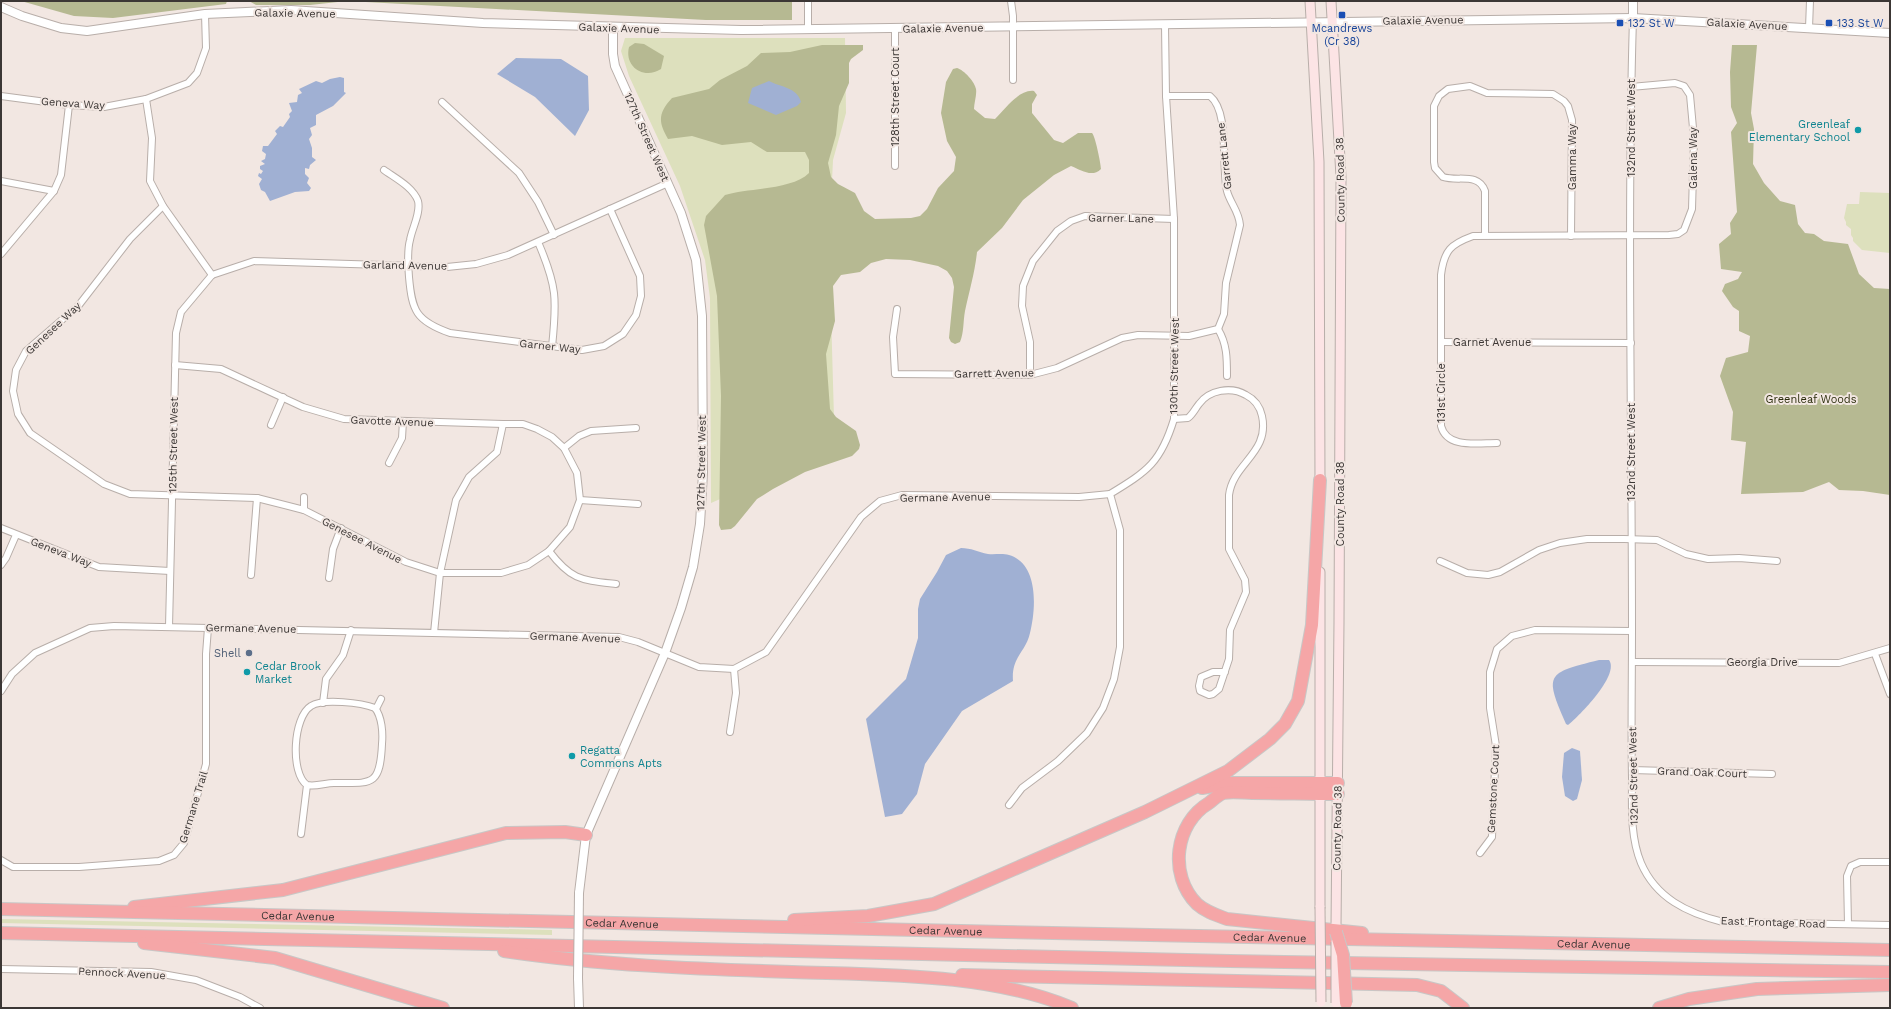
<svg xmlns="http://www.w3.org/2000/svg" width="1891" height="1009" viewBox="0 0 1891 1009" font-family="'Work Sans',sans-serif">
	<rect width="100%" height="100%" fill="#f2e7e2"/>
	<!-- green -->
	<g fill="#dde0bd">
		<path d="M625,38H845L846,113L833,160L829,243L834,418L847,444L711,503L710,298L705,260L680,186L629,76L621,51Z"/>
		<path d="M1860,192L1890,193V253L1862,250L1853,241V238L1851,235V229L1846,225V222L1844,218L1847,204H1859Z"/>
		<path d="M1,919L552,930V935L1,923Z"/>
	</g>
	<!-- forest -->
	<g fill="#b6b992">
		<path d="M21,1H227L226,4L113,18L74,16Z"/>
		<path d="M249,1H792V20H706L347,1L310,5H256Z"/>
		<path d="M635,43L644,44L664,56L661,69C644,80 624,67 629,47Z"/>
		<path d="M822,45H863V50L851,59L849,63V83L839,106L836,135L828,163L831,177L838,184L855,193L864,211L875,219L911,218L920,216L927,209L938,188L954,171L956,157L947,141L941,113L946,82L953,69L957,68C964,70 975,82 976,89C977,95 974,103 974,109L985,118L995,119C1005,109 1019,89 1034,91L1037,95L1032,104V113L1054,140L1063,143L1078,133H1092C1095,135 1101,164 1101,169C1092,178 1081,170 1071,166L1054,175L1023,200L1002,228L977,252C975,272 969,292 965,311C963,322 964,332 960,342L955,344L951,342L949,338L954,287L952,278L947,271L938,266L910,260L886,259L871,263L860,272L841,275L833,286L835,321L826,354L830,409L836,417L856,431L860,445L859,449L852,456L805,472L773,489L757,499L735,526L731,529L721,530L719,525L721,396L717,296L704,225L706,216L725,195C748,188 792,190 809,173V160L805,152H767L751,142L722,145L692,136L668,139C658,122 658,113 672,98L709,89L720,80L747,66L761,53L790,52Z"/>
		<path d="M1732,45H1757L1751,113L1754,129L1753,164L1764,183L1780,201L1795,205L1798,224L1805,233L1814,234L1824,241L1848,244L1859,274L1874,288L1890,289V495L1863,491L1839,490L1829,482L1803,492L1741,494L1746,442L1731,440L1733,412L1720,376L1726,358L1748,352L1750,336L1739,331V311L1733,307L1722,291L1725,284L1738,279L1742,272L1721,269L1719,244L1731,234L1730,223L1737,212L1731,132L1737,123L1731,107L1730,72Z"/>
	</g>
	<!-- water -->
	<g fill="#a0b0d3">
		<path d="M516,58L561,59L588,76L589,110L575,136L535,97L497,74Z"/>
		<path d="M340,77L344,78V92L346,93L333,106L316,115V125L310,128L312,135L309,139L312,148V157L316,160L310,165L309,169L305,168V174L309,178L307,183L311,188L309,191L295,192L270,201L265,192L261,190L259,184L262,179L258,176L259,173L261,174L263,171L260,169V166L265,164L261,161L265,159L266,154L262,151L263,146H268L277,134L275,131L280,126L283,127L290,117L289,114L292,111L289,103L297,102L298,95L302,93L299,89L316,81L322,83L330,79Z"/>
		<path d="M769,81C780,87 797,87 801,102L797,106L776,115L748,103L752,88Z"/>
		<path d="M961,548C971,548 978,552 988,554C994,555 1002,553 1009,555C1039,564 1036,609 1030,633C1026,652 1011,657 1013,681L962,711L925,764L917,794L902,814L885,817L866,719L906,679L918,638V609L920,599L937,572L946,555Z"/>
		<path d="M1599,660H1609C1620,675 1579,716 1568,725L1566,724C1544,674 1546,673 1599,660Z"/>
		<path d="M1572,748L1580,751L1582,780L1577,799L1573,801L1565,796L1562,777L1564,753Z"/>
	</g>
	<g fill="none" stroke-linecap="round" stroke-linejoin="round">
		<!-- minor casing -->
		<g stroke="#b8aea9" stroke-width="8">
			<g id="minor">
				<path d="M808,1V30"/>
				<path d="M1011,1L1013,16V80"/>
				<path d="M1633,18C1627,222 1632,426 1632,630C1632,680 1631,729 1632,778C1632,807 1630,836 1641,863C1656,898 1687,913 1723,922L1890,925"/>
				<path d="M895,28V166"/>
				<path d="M1809,28L1810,1"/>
				<path d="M1,96L69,105L104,107L146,99L188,83L197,73L206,48L205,14"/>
				<path d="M1166,96H1210C1230,112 1221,166 1227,191C1230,203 1239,211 1240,225L1226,283L1224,314L1218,329"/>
				<path d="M146,99L152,138L150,181L163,206L212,275"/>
				<path d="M442,102L519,173L538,202L554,235"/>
				<path d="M384,170C395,178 413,187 418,201C421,213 412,228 410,240C407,251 408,265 409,277C412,311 416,321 450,333L582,350L604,346L623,334L636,315L641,296L640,276L610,209"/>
				<path d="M1,181L54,191"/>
				<path d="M163,206L130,239L79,305L26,351L16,370L13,391L18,414L30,433L104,484L130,494L257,498L304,510L406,562L440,573H501L528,565L549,551L570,527L580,500L577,473L564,448L552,437L537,429L523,424H503L344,419L303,407L221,369L175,365"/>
				<path d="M1485,235V191C1478,172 1458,182 1443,177L1435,168L1434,162V106L1439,96L1448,89L1470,86L1487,93L1553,94L1564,101L1568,106L1572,120L1571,236"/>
				<path d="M538,242C557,286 557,299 552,347"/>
				<path d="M1,254L54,191L61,175L69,105"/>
				<path d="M212,275L254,261L447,267L476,264L508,255L668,183"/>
				<path d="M897,309L893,337L895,374L1030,375L1057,368L1122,338L1138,335L1189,336L1218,329"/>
				<path d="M1218,329C1227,344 1227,358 1227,376"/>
				<path d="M1441,342L1631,343"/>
				<path d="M1030,375V342L1022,306L1023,286L1033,261L1057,231L1071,221L1085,216L1174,219"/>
				<path d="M1174,419L1188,418C1193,414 1195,409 1199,404C1209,390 1231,386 1246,395C1254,399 1260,407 1262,416C1270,453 1233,463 1229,495V549L1245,580L1246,592L1230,630L1229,659L1219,689L1213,694L1209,695L1200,691L1199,686L1201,677L1213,672H1225"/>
				<path d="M271,425L283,397"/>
				<path d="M1497,443C1478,443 1447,449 1441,426V275C1444,250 1451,244 1473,236L1669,235L1678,234L1684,230L1692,209L1694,139L1690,95L1684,86L1675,83L1631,87"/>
				<path d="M564,448L579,436L591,431L636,428"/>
				<path d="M389,463L402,438L403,421"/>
				<path d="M580,500L638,504"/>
				<path d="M304,510V497"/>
				<path d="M1,528L99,567L170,571"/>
				<path d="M549,551C571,580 581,580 616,584"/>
				<path d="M1440,561L1467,573L1488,575L1500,572L1539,550L1560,543L1587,539H1624L1657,540L1686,554L1708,559L1739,558L1777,561"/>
				<path d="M1,565L6,558L16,535"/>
				<path d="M251,575L257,498"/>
				<path d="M329,578L333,549L341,528"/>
				<path d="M169,627L176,333L181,312L212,275"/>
				<path d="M434,633L440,573L456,500L469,477L497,452L503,424"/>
				<path d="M1875,654L1890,694"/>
				<path d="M1632,662L1839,663L1890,648"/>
				<path d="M1,691L12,674L35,653L90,628L114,626L619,637L638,642L699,667L734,669L766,652L861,517L880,501L902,495L1079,497L1110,494"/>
				<path d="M323,703L326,679L343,655L351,630"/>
				<path d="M376,709L381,699"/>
				<path d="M730,732L736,693L734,669"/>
				<path d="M1632,770L1772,774"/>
				<path d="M1009,805L1022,788L1058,761L1087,733L1103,708L1114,679L1120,647V530L1110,494C1148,471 1161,462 1174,419V219L1166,96L1165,25"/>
				<path d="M301,834L307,785C290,773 293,717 311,706C323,698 362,703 375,708C382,717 383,733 382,744C380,787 372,783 334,783C325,783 316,787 307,785"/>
				<path d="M1480,853L1492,837L1496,746L1490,708V672L1497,649L1512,636L1535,630L1632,631"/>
				<path d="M1,860L13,867H79L159,861L174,855L184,843L206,764V654L208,628"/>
				<path d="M1848,924L1847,876L1851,866L1860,862H1890"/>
				<path d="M1,969L151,972L196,980L240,997L260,1008"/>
			</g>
		</g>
		<!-- tertiary casing -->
		<g stroke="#b8aea9" stroke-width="10">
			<g id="tertiary">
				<path d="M1633,1V18"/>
				<path d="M1,7L22,16L61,28L87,31L205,14L291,10L483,23L741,30L1633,18L1890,33"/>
				<path d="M579,893L586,835L665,653L681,608L693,567L700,524L703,473L702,316L696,260L681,213L615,66L613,54V28"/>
				<path d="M578,978L579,1008"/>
			</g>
		</g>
		<!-- secondary casing -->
		<g stroke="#b8aea9" stroke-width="11">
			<g id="secondary">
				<path d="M1310,1L1319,162L1320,485"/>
				<path d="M1331,1L1341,177L1339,622L1336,927"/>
				<path d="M1320,907V572"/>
			</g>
		</g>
		<!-- motorway casing -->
		<g stroke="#c8c7c6" stroke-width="14">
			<g id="motorway">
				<path d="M1202,788L1230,783H1338"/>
				<path d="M1338,794C1309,794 1280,793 1252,793C1243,793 1232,791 1224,793C1219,794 1213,800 1209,803C1175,823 1168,875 1197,904C1206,912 1216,915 1227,919L1362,933"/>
				<path d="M134,907L283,890L506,833L565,832L586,835"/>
				<path id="s1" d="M1,909L1005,932L1890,950"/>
				<path d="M794,920L868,916L934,904L1145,812L1228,771L1270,739L1285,724L1298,701L1312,625L1320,480"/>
				<path d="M1,933L1230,961L1890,972"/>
				<path d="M144,943L275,958L443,1008"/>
				<path d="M504,951C599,965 696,969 792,972C880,975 991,973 1072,1008"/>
				<path d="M962,975L1417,985L1441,991L1463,1008"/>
				<path d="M1659,1008L1689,999L1757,989L1890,985"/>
			</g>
		</g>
		<!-- minor -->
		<use href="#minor" stroke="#fff" stroke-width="6"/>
		<!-- tertiary -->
		<use href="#tertiary" stroke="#fff" stroke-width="8"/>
		<!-- secondary -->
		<use href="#secondary" stroke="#fce4e5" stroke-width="9"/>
		<!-- motorway -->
		<use href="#motorway" stroke="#f5a6a7" stroke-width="12"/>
		<!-- tertiary-bridge casing -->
		<g stroke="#b8aea9" stroke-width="10" stroke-linecap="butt">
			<path id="tertiary-bridge" d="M578,978L579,893"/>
		</g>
		<!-- secondary-bridge casing -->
		<g stroke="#b8aea9" stroke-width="11" stroke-linecap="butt">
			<g id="secondary-bridge">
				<path d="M1320,907L1321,1002"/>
				<path d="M1336,942V1003"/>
			</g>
		</g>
		<!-- motorway-bridge casing -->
		<g stroke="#c8c7c6" stroke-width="14" stroke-linecap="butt">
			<path id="motorway-bridge" d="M1336,932L1343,955L1346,1003"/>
		</g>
		<!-- tertiary-bridge -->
		<use href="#tertiary-bridge" stroke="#fff" stroke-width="8"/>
		<!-- secondary-bridge -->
		<use href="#secondary-bridge" stroke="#fce4e5" stroke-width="9"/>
		<!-- motorway-bridge -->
		<use href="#motorway-bridge" stroke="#f5a6a7" stroke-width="12"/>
	</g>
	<!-- markers -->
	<g fill="#1a4fb4" stroke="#f2e7e2" stroke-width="1.5">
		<rect x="1338" y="11" width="8" height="8" rx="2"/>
		<rect x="1616" y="19" width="8" height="8" rx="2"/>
		<rect x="1825" y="19" width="8" height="8" rx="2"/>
	</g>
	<g fill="#0f9aa8" stroke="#f2e7e2" stroke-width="1.5">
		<circle cx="1858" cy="130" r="4"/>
		<circle cx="247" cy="672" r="4"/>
		<circle cx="572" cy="756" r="4"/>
	</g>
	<circle fill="#5c6f8a" stroke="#f2e7e2" stroke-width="1.5" cx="249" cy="653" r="4"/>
	<g text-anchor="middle" stroke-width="4" stroke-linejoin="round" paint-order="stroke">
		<!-- street labels -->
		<g font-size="11" fill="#3c3735" stroke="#f2e7e2">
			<text transform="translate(295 13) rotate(1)" y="4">Galaxie Avenue</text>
			<text transform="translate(1423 20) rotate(-1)" y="4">Galaxie Avenue</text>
			<text transform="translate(1747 24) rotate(3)" y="4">Galaxie Avenue</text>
			<text transform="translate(619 28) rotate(2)" y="4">Galaxie Avenue</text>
			<text transform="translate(943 28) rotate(-1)" y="4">Galaxie Avenue</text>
			<text transform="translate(895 97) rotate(-90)" y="4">128th Street Court</text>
			<text transform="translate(73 103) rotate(4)" y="4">Geneva Way</text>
			<text transform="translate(1631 128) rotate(-90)" y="4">132nd Street West</text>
			<text transform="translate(647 137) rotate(66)" y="4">127th Street West</text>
			<text transform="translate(1224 156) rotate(-96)" y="4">Garrett Lane</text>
			<text transform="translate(1572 157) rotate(-90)" y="4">Gamma Way</text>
			<text transform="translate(1693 158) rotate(-90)" y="4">Galena Way</text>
			<text transform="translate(1340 180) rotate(-91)" y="4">County Road 38</text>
			<text transform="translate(1121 218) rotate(1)" y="4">Garner Lane</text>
			<text transform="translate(405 265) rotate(1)" y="4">Garland Avenue</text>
			<text transform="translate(53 328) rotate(-43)" y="4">Genesee Way</text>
			<text x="1492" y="346">Garnet Avenue</text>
			<text transform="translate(550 346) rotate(6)" y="4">Garner Way</text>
			<text transform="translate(1174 366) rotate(-89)" y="4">130th Street West</text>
			<text transform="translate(994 373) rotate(-1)" y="4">Garrett Avenue</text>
			<text transform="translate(1441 393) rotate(-90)" y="4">131st Circle</text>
			<text transform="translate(392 421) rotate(2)" y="4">Gavotte Avenue</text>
			<text transform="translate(173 445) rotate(-89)" y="4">125th Street West</text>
			<text transform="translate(1631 452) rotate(-90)" y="4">132nd Street West</text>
			<text transform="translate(701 463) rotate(-89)" y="4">127th Street West</text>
			<text transform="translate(945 497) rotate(-1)" y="4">Germane Avenue</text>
			<text transform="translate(1340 504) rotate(-90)" y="4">County Road 38</text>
			<text transform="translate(362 540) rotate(27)" y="4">Genesee Avenue</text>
			<text transform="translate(61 552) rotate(21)" y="4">Geneva Way</text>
			<text transform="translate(251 628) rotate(1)" y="4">Germane Avenue</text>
			<text transform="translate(575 637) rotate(2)" y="4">Germane Avenue</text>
			<text x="1762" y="666">Georgia Drive</text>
			<text transform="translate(1702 772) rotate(2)" y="4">Grand Oak Court</text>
			<text transform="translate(1633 776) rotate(-91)" y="4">132nd Street West</text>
			<text transform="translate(1493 789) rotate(-87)" y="4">Gemstone Court</text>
			<text transform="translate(193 807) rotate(-73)" y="4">Germane Trail</text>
			<text transform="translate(1337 828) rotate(-89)" y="4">County Road 38</text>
			<text dy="4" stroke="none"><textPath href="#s1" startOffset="297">Cedar Avenue</textPath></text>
			<text transform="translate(1773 922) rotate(2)" y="4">East Frontage Road</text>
			<text dy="4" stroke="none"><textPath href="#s1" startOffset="621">Cedar Avenue</textPath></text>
			<text dy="4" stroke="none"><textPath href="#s1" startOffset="945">Cedar Avenue</textPath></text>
			<text dy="4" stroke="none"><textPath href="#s1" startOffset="1269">Cedar Avenue</textPath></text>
			<text dy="4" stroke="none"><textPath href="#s1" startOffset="1593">Cedar Avenue</textPath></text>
			<text transform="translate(122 973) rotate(3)" y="4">Pennock Avenue</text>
		</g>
		<!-- transit labels -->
		<g font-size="11" fill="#164399" stroke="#f2e7e2" text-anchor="start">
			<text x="1628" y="27">132 St W</text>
			<text x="1837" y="27">133 St W</text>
			<text x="1342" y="32" text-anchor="middle">Mcandrews<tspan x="1342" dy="13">(Cr 38)</tspan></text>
		</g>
		<!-- culture labels -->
		<g font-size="11" fill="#0d838f" stroke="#f2e7e2" text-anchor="start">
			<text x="1850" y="128" text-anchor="end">Greenleaf<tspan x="1850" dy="13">Elementary School</tspan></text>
			<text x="255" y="670">Cedar Brook<tspan x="255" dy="13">Market</tspan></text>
			<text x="580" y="754">Regatta<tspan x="580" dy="13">Commons Apts</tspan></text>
		</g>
		<!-- park labels -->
		<g font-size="11" fill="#2a2c0b" stroke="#f2e7e2">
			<text x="1811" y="403">Greenleaf Woods</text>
		</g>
		<!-- service labels -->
		<g font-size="11" fill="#4e5e75" stroke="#f2e7e2" text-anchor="end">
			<text x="241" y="657">Shell</text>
		</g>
	</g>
	<!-- border -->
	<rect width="1891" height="1009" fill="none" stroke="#3c3735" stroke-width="4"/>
</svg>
